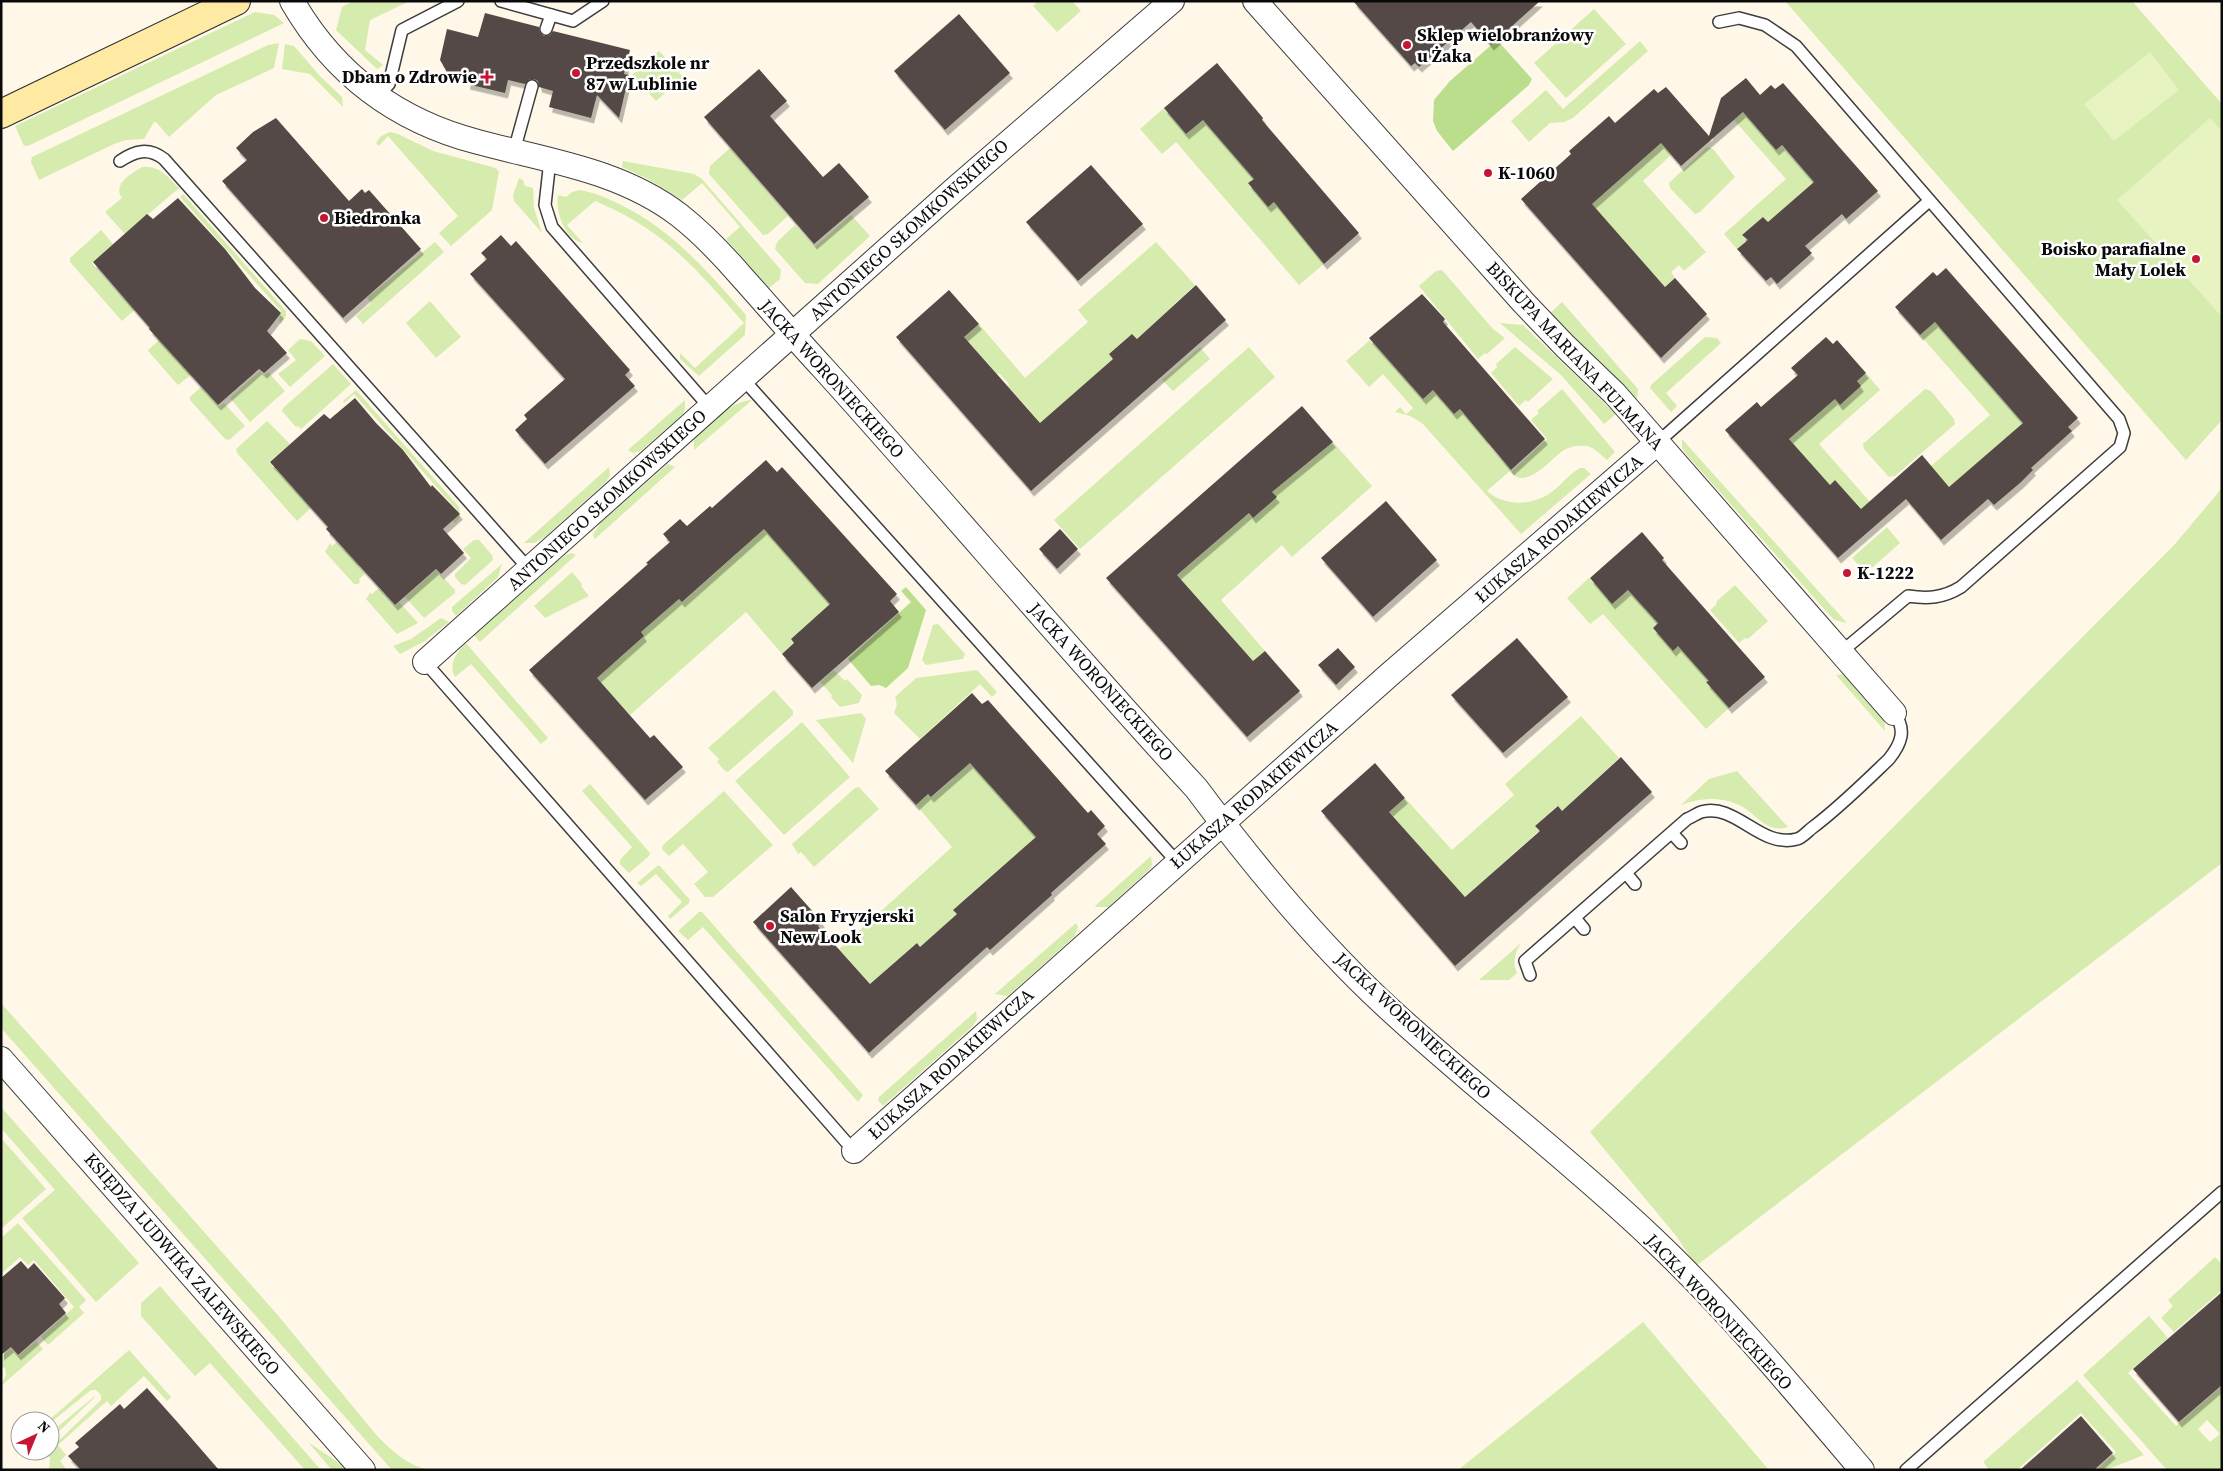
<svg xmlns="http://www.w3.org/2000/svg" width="2223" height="1471" viewBox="0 0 2223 1471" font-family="'Source Serif 4',serif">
	<defs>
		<filter id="shadow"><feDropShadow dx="3" dy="5.5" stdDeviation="0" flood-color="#0004"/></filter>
	</defs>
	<rect width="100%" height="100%" fill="#fff8e8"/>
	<!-- green -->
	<g fill="#d6ecae" fill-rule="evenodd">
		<path d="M353,1H410L370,20L365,50L383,65L377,69L336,30L342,7Z"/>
		<path d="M1038,1H1072L1081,11L1057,32L1033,6Z"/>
		<path d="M1785,1H2132L2222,104V420L2186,460Z"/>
		<path d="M1594,9L1626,44L1566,98L1534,63Z"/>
		<path d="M255,12L274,15L284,23L28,146H24L15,126Z"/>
		<path d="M1640,41L1648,51L1573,118L1564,122L1550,123L1529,142L1511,121L1546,90L1563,109Z"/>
		<path d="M279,43L274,68L216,95L169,137L156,122H154L144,139L126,140L114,144L39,180L31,162L32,157L268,45Z"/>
		<path d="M285,44L294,46L320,76L342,97L343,107L310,74L282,69Z"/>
		<path d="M659,51L683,77L656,101L632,75Z"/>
		<path d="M1164,108L1186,134L1203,120L1254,179L1249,184L1268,206L1274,202L1324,264L1299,285L1176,142L1162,154L1140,129Z"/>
		<path d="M1748,108L1750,121L1776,150L1781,145L1814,182L1768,222L1763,217L1743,234L1748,240L1737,249L1724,234L1786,179L1734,120Z"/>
		<path d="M390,132L398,134L433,151L496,168L499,172L492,210L451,246L439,233L458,216L388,136L379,146L376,143L381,136Z"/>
		<path d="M1661,143L1671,155L1643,181L1706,252L1684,271L1679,265L1671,272L1675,278L1665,287L1592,204Z"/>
		<path d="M1707,147L1713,149L1735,177L1700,212L1695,214L1670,188L1669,183Z"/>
		<path d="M730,148L788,216L768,234L763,235L709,174L710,166Z"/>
		<path d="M623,161L694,174L702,179L781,270L780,279L769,288L726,239L740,227L702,183L682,200L648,179L622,167Z"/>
		<path d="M142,167C159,165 168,177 179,188L125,234L105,212L122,198C112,184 132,173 142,167Z"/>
		<path d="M519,178L523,180L525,186L533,188L534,208L542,233L514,201L513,195Z"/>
		<path d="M579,190C594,192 607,198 619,204C672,229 708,272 746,315L745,335L699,376L680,359V353L695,368L744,323C695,268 665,230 595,201L567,225L583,243C565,240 555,212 558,195L566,197L572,192Z"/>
		<path d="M183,194L286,311V316L281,324L279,321L281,311L180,197Z"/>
		<path d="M851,215L870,236L818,284L805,283L775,249L777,242L795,225L815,247Z"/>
		<path d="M101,230L113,244L92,263L126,301L130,297L139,306L122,321L70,262V258Z"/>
		<path d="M435,242L444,252L363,324L356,316L371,303L367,298Z"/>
		<path d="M1156,242L1195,285L1137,339L1132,334L1109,354L1113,359L1037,426V419L1008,386L1009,384L999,373L997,374L968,341L961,340L979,324L1025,378L1088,322L1078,310Z"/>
		<path d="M1442,270L1493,329L1505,338L1487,354L1485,353L1478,359L1419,286L1436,271Z"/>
		<path d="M430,301L461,337L436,358L406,323Z"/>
		<path d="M1562,302L1638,389L1637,399L1549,314Z"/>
		<path d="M1935,322L2023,423L1949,487L1931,466L1990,415L1920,335Z"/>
		<path d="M1500,323L1523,325L1616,414L1604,424L1561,375Z"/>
		<path d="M163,337L191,375L178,385L149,352L148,350Z"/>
		<path d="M1705,337L1717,338L1721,343L1666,393L1677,406L1671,412L1650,388L1651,385Z"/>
		<path d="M300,339L311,341L325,356L290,387L278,374L296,360L288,350Z"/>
		<path d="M1370,340L1393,365L1409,351L1490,443L1488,445L1511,470L1487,491C1505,507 1534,506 1553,491C1562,484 1570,473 1580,468H1584L1591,474L1521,534L1422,423L1410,416L1395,412L1400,407L1406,414L1413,408L1383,374L1369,387L1346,361Z"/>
		<path d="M1200,347L1210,359L1173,391L1162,380Z"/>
		<path d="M1249,347L1275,377L1080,549L1054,520Z"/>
		<path d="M1515,347L1553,379L1528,402L1526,400L1519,406L1491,373L1497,367L1496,364Z"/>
		<path d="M333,364L351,384L301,429L298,426L296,427L282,411L283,408Z"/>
		<path d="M260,371L264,376L268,372L285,391L250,422L230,398Z"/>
		<path d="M1866,373L1880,390L1819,444L1870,502L1861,509L1835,480L1830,485L1789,439L1835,399L1840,405L1861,386L1857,381Z"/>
		<path d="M201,387L219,407L224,403L245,426L229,440L225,439L190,400V397Z"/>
		<path d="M1562,389L1615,452L1607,460C1601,455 1595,448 1587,446C1580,445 1570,446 1564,450C1553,457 1525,492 1511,472L1547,439L1531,420L1539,413L1537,411Z"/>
		<path d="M1925,389L1931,391L1954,419L1955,424L1895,476L1889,477L1864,449L1863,444Z"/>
		<path d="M356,390L459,507L460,517L455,523L453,521L457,516V510L354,394L344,403L343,401Z"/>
		<path d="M685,400V409L683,414L642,450L633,453L628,450Z"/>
		<path d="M752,400L694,450V439C709,425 730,401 752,400Z"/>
		<path d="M267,421L290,444L269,462L303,499L314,505L297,521L237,453L236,449Z"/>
		<path d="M1682,439L1847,623L1834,620L1685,453L1682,447Z"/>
		<path d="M1333,442L1372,486L1292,557L1282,545L1221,600L1265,651L1253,661L1177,575L1249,513L1253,517L1272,492Z"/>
		<path d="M668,464L675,467L595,539L593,535L601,522Z"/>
		<path d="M609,467L610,476L605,483L545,537L534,543H524Z"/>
		<path d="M2222,488V863L1696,1266L1677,1237L1590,1132L2175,544Z"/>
		<path d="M765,521L787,555L809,580L838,604L812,620L791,639L794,643L782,654L746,612L630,715L593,674L614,663L644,636L641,632L679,599L683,602L743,548L739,544Z"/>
		<path d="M1887,527L1900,543L1866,573L1852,558Z"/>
		<path d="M474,540H479L492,555L493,560L465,585L461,584L455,577V574L471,558L463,549Z"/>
		<path d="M337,542L344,550L350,546L363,561L358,566L365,574L359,579L360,582L358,584H354L325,552L330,543L332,546Z"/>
		<path d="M572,553L576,555L480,642L474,635L555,563L566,555Z"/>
		<path d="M502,564L498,577L456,616L452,611V607Z"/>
		<path d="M436,570L455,590V593L424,618L405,597Z"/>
		<path d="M572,572L582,584L581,586L589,596L545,618L534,606Z"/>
		<path d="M1589,578L1612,603L1628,590L1658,623L1653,628L1673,651L1678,646L1709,681L1707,683L1729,708L1706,729L1603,614L1590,624L1567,598Z"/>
		<path d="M1735,585L1768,621L1748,639L1745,638L1739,643L1710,610L1716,605L1717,601Z"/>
		<path d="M379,588L395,606L399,602L418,623L397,634L366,599L370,593L372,594Z"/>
		<path d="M441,618L449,622L425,641L400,654L393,646L411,639Z"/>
		<path d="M938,624L965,654L963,659L926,665L922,660L933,625Z"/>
		<path d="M466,643L548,738L541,744L471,664L455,677C448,664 456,653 466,643Z"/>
		<path d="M834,670L845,681L847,679L862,695L859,703L840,707L831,697L832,695L820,682Z"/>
		<path d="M977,670L997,692L992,697L980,684L920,739L894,713L897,705L895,697L916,678Z"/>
		<path d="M1845,674L1884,717L1885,731L1836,675Z"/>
		<path d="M774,690L793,711V715L728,772L725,771L717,762L719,759L708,748Z"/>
		<path d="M861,713L866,719L853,763L816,720Z"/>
		<path d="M1581,716L1619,758L1562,811L1557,806L1535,826L1539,831L1465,897L1389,812L1405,798L1452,850L1514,795L1505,784Z"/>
		<path d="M802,722L850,777L784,835L735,781Z"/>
		<path d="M972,755L992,788L1015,813L1044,837L1016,854L954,909L957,914L920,947L917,943L885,971L874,988L839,949L952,847L916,805L928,794L932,797L953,779L950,775Z"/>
		<path d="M1737,771L1788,827C1766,834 1758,815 1741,806C1720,796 1701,798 1681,805L1709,779Z"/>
		<path d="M590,784L650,853L649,856L629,873L620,864V860L632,847L582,791Z"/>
		<path d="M859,787L879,809L814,867L801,852L798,854L792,844L855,788Z"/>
		<path d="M724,791L773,845L713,897H705L694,884L708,872L683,844L669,856L662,849L663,845Z"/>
		<path d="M1151,856L1152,865L1149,870L1108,907H1096L1095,906Z"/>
		<path d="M657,866H660L690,900L689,903L670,919L668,916L682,902L656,874L641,886L637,883Z"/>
		<path d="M699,912H702L863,1095L858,1102L703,927L688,940L678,931Z"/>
		<path d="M1076,923L1078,927L1075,936L1008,996L995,994Z"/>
		<path d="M1521,943C1515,953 1512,962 1517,973L1509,980H1479Z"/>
		<path d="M1,1003L276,1313L378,1437C394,1452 408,1466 430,1470H392L1,1028Z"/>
		<path d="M976,1011L977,1019L973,1026L883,1106L878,1100L879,1097Z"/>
		<path d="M1,1107L139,1263L96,1302L22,1218L55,1190L1,1128Z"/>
		<path d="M1,1138L46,1189L1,1229Z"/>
		<path d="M18,1223L86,1300L79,1307L84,1313L48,1345L41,1337L74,1307L34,1260L28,1265L20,1257L1,1274V1238Z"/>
		<path d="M2215,1257L2222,1264V1290L2174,1332L2161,1318L2173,1306L2168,1300Z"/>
		<path d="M160,1286L321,1470H305L210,1363L195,1376L141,1316V1303Z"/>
		<path d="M2149,1316L2168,1338L2128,1373L2176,1426L2222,1386V1470H2167L2083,1375ZM2207,1420L2220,1434L2210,1442L2198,1429Z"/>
		<path d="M1643,1322L1769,1470H1458Z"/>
		<path d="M36,1341L43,1349L1,1386L6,1375L5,1368L1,1366V1351L4,1354L11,1348L18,1356Z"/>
		<path d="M129,1350L171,1397L167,1401L144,1376L111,1406L107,1401L58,1445L66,1455L60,1461L67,1470H49L50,1458L46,1452L50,1451V1449L101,1400V1395L96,1390H91L50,1423V1421H48Z"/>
		<path d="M2077,1380L2144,1455L2106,1470H2097L2116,1452L2081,1413L2017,1470H1989L1984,1463V1461Z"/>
		<path d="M95,1396V1397L50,1440V1433Z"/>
		<path d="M308,1442L342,1465L346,1470H332Z"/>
	</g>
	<!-- forest -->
	<g fill="#bbde8c">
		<path d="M1497,40L1532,79L1529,85L1453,151L1437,131L1433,121L1434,100L1450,81Z"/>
		<path d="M906,587L926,610L908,668L886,688L879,685L871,686L848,659L911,602L901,591Z"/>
	</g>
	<!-- pitch -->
	<g fill="#e7f3c1">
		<path d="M2150,52L2179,90L2114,141L2084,104Z"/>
		<path d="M2210,118L2222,131V317L2117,200Z"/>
	</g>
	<!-- building -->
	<g fill="#544a46" filter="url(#shadow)">
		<path d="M1353,1H1540L1491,45L1471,22L1419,67L1415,63L1411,66Z"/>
		<path d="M485,13L539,27L540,33L544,36L550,35L553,31L630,50L624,74L629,75L619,118L597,95L591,118L549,107L553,91L539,87L538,81L534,79H530L525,84L508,80L505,93L467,84L468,78L447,72L440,60L447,29L478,37Z"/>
		<path d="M959,14L1010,73L945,130L894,71Z"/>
		<path d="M1217,63L1263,118L1262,120L1359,233L1324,264L1274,202L1268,207L1248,183L1254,179L1203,120L1186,134L1164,108Z"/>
		<path d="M759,69L787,101L770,116L823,177L839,163L869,197L814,244L704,117Z"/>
		<path d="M1746,78L1760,95L1771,85L1775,89L1783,83L1878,191L1846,219L1842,214L1805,246L1812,253L1777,284L1771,277L1766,281L1737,249L1748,240L1742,235L1763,217L1768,222L1814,182L1782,145L1776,150L1743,112L1681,166L1661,143L1592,204L1665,287L1675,278L1707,314L1661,358L1521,199L1571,154L1569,151L1609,116L1615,123L1654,89L1658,93L1666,87L1709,136L1721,98Z"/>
		<path d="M276,118L349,201L362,189L365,193L369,190L421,249L343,318L222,181L247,160L236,148L253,132Z"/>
		<path d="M1091,165L1143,224L1078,281L1026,222Z"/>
		<path d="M178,198L225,249L255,288L281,313L267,331L287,353L264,373L259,369L218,405L149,329L150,328L93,262L147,214L153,219Z"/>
		<path d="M501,235L511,246L516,241L577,310L630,370L625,375L635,386L545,464L515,430L527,419L524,415L565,379L470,274L487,259L481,253Z"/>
		<path d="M1946,268L2078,418L2068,427L2072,431L2031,468L2033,470L2020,483L1994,505L1988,499L1941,540L1906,499L1838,558L1725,430L1757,402L1761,407L1798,375L1791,368L1826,337L1833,344L1837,340L1866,373L1857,381L1861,386L1840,405L1835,399L1789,439L1830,485L1835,480L1861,509L1922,455L1949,487L2023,423L1935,322L1920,335L1895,307L1933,272L1937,276Z"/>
		<path d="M1196,285L1226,320L1031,491L896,337L949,290L979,324L964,337L1040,423L1113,359L1109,354L1132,334L1137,339Z"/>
		<path d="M1422,294L1445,319L1443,322L1545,439L1511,470L1460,409L1454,414L1433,390L1423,399L1369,338Z"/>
		<path d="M355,398L376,423L403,450L431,487L432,485L460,514L443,529L464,553L441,574L436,569L395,605L326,529L328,527L270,462L324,414L330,419Z"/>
		<path d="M1302,406L1333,442L1272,492L1277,497L1253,518L1249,513L1177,575L1253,661L1265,651L1300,691L1247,737L1106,578Z"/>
		<path d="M766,460L777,472L782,467L897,594L890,601L899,612L812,688L782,654L794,643L791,639L830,604L764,529L682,602L679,599L641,632L644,636L597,678L650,738L654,735L683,767L645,800L529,670L648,564L646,563L670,542L663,534L680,519L687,526L710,506L712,508Z"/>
		<path d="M1386,501L1437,560L1373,617L1321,558Z"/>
		<path d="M1060,529L1078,549L1057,569L1039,549Z"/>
		<path d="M1642,532L1664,558L1662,560L1765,677L1729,708L1706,682L1709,681L1678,646L1673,651L1653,628L1658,623L1628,590L1612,604L1590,578Z"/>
		<path d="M1517,638L1568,697L1503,753L1451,695Z"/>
		<path d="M1338,648L1355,667L1336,685L1318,665Z"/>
		<path d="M972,693L982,704L988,700L1088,813L1091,810L1105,826L1097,834L1106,844L1051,893L1052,895L990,950L987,947L869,1053L753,922L791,887L822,922L818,926L870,984L917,943L920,947L957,914L953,910L1036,837L970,763L931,797L928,794L916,805L885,771Z"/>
		<path d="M1621,757L1652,792L1455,966L1321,811L1375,763L1405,798L1389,812L1465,897L1540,831L1535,826L1558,806L1562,811Z"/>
		<path d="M21,1261L28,1269L34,1263L65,1298L59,1304L66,1313L18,1355L11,1347L1,1355V1278Z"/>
		<path d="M2222,1292V1385L2179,1422L2133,1369Z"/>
		<path d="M147,1388L180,1425L219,1470H81L68,1456L79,1447L75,1443L120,1404L124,1409Z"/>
		<path d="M2081,1416L2113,1453L2094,1470H2020Z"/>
	</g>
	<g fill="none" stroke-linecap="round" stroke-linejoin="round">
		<!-- lane casing -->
		<g stroke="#3d3d3d" stroke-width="14">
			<g id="lane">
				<path d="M501,1L573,21L603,1"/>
				<path d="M1719,22L1739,18L1765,25L1796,46L2119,419L2124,433L2120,447L1961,587C1943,598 1928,599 1908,596L1840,653"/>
				<path d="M546,29L551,15"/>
				<path d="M378,96L389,84L402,30L458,1"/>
				<path d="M514,151L532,86"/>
				<path d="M550,160L545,205L552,227L710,408"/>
				<path d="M120,161C135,151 148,147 164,159L529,569"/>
				<path d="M743,379L1177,862"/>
				<path d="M1657,443L1929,201"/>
				<path d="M425,662L854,1151"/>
				<path d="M1672,833L1681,843"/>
				<path d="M1626,873L1635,884"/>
				<path d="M1575,918L1584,929"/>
				<path d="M1530,975L1525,961L1687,819C1692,817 1696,814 1701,812C1736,802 1760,849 1797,839C1802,838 1808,831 1812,828C1840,807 1864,783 1889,759C1901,744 1907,730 1894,713"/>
				<path d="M1906,1470L2222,1192"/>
			</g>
		</g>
		<!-- street casing -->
		<g stroke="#3d3d3d" stroke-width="26">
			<g id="street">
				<path d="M292,1C334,74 397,121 478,142C548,161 620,170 679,215C702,233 722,254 741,276C768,306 795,338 823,368C949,507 1069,651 1196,788C1252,863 1316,941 1385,1005C1472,1086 1567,1157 1653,1239C1728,1310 1795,1391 1862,1470"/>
				<path d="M1255,1L1523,302L1565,346L1615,394L1894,713"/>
				<path d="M425,662L955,189L1172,1"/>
				<path d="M1,1059L363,1470"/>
				<path d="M854,1151L1389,675L1657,443"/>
			</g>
		</g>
		<!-- secondary casing -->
		<g stroke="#2c2c2c" stroke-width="30">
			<path id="secondary" d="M1,114L236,1"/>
		</g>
		<!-- lane -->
		<use href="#lane" stroke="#fff" stroke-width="11"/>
		<!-- street -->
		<use href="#street" stroke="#fff" stroke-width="24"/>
		<!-- secondary -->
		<use href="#secondary" stroke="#ffeaa3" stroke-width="28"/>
	</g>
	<!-- markers -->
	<g fill="#c51734" stroke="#fff" stroke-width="2">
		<circle cx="1407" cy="45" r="5"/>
		<circle cx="576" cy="73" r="5"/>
		<path d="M484.5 69.5h5v5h5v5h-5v5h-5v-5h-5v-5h5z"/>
		<circle cx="1488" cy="173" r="5"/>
		<circle cx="324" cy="218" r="5"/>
		<circle cx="2196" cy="259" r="5"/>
		<circle cx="1847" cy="573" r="5"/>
		<circle cx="770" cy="926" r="5"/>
	</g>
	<g text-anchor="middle" stroke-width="5" stroke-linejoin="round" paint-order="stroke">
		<!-- poi labels -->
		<g font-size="18" font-weight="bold" fill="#0a0a0a" stroke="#fff" text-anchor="start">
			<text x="1417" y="41">Sklep wielobranżowy<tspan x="1417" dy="21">u Żaka</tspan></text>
			<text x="586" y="69">Przedszkole nr<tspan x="586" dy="21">87 w Lublinie</tspan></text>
			<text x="477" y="83" text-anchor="end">Dbam o Zdrowie</text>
			<text x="1498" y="179">K-1060</text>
			<text x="334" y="224">Biedronka</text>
			<text x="2186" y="255" text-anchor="end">Boisko parafialne<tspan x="2186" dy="21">Mały Lolek</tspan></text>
			<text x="1857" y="579">K-1222</text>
			<text x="780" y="922">Salon Fryzjerski<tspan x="780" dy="21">New Look</tspan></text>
		</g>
		<!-- street labels -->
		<g font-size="18" fill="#0a0a0a" stroke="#fff">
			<text transform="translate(909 230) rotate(-42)" y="6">ANTONIEGO SŁOMKOWSKIEGO</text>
			<text transform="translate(1575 356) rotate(47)" y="6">BISKUPA MARIANA FULMANA</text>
			<text transform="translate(832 379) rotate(48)" y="6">JACKA WORONIECKIEGO</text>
			<text transform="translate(607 500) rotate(-42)" y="6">ANTONIEGO SŁOMKOWSKIEGO</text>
			<text transform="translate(1559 529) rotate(-41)" y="6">ŁUKASZA RODAKIEWICZA</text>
			<text transform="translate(1101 682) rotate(48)" y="6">JACKA WORONIECKIEGO</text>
			<text transform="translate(1254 795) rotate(-41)" y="6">ŁUKASZA RODAKIEWICZA</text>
			<text transform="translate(1413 1026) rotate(43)" y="6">JACKA WORONIECKIEGO</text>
			<text transform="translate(951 1064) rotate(-42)" y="6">ŁUKASZA RODAKIEWICZA</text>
			<text transform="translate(182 1264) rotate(49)" y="6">KSIĘDZA LUDWIKA ZALEWSKIEGO</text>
			<text transform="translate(1719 1312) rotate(47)" y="6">JACKA WORONIECKIEGO</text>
		</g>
	</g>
	<!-- border -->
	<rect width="2223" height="1471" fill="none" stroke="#0a0a0a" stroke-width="5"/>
	<!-- north arrow -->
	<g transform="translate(35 1436) rotate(44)"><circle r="24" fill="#ffffff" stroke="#9d9d9d"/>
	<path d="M0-4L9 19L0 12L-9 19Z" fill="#c51734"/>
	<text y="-8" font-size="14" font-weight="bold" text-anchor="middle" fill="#0a0a0a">N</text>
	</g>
</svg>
